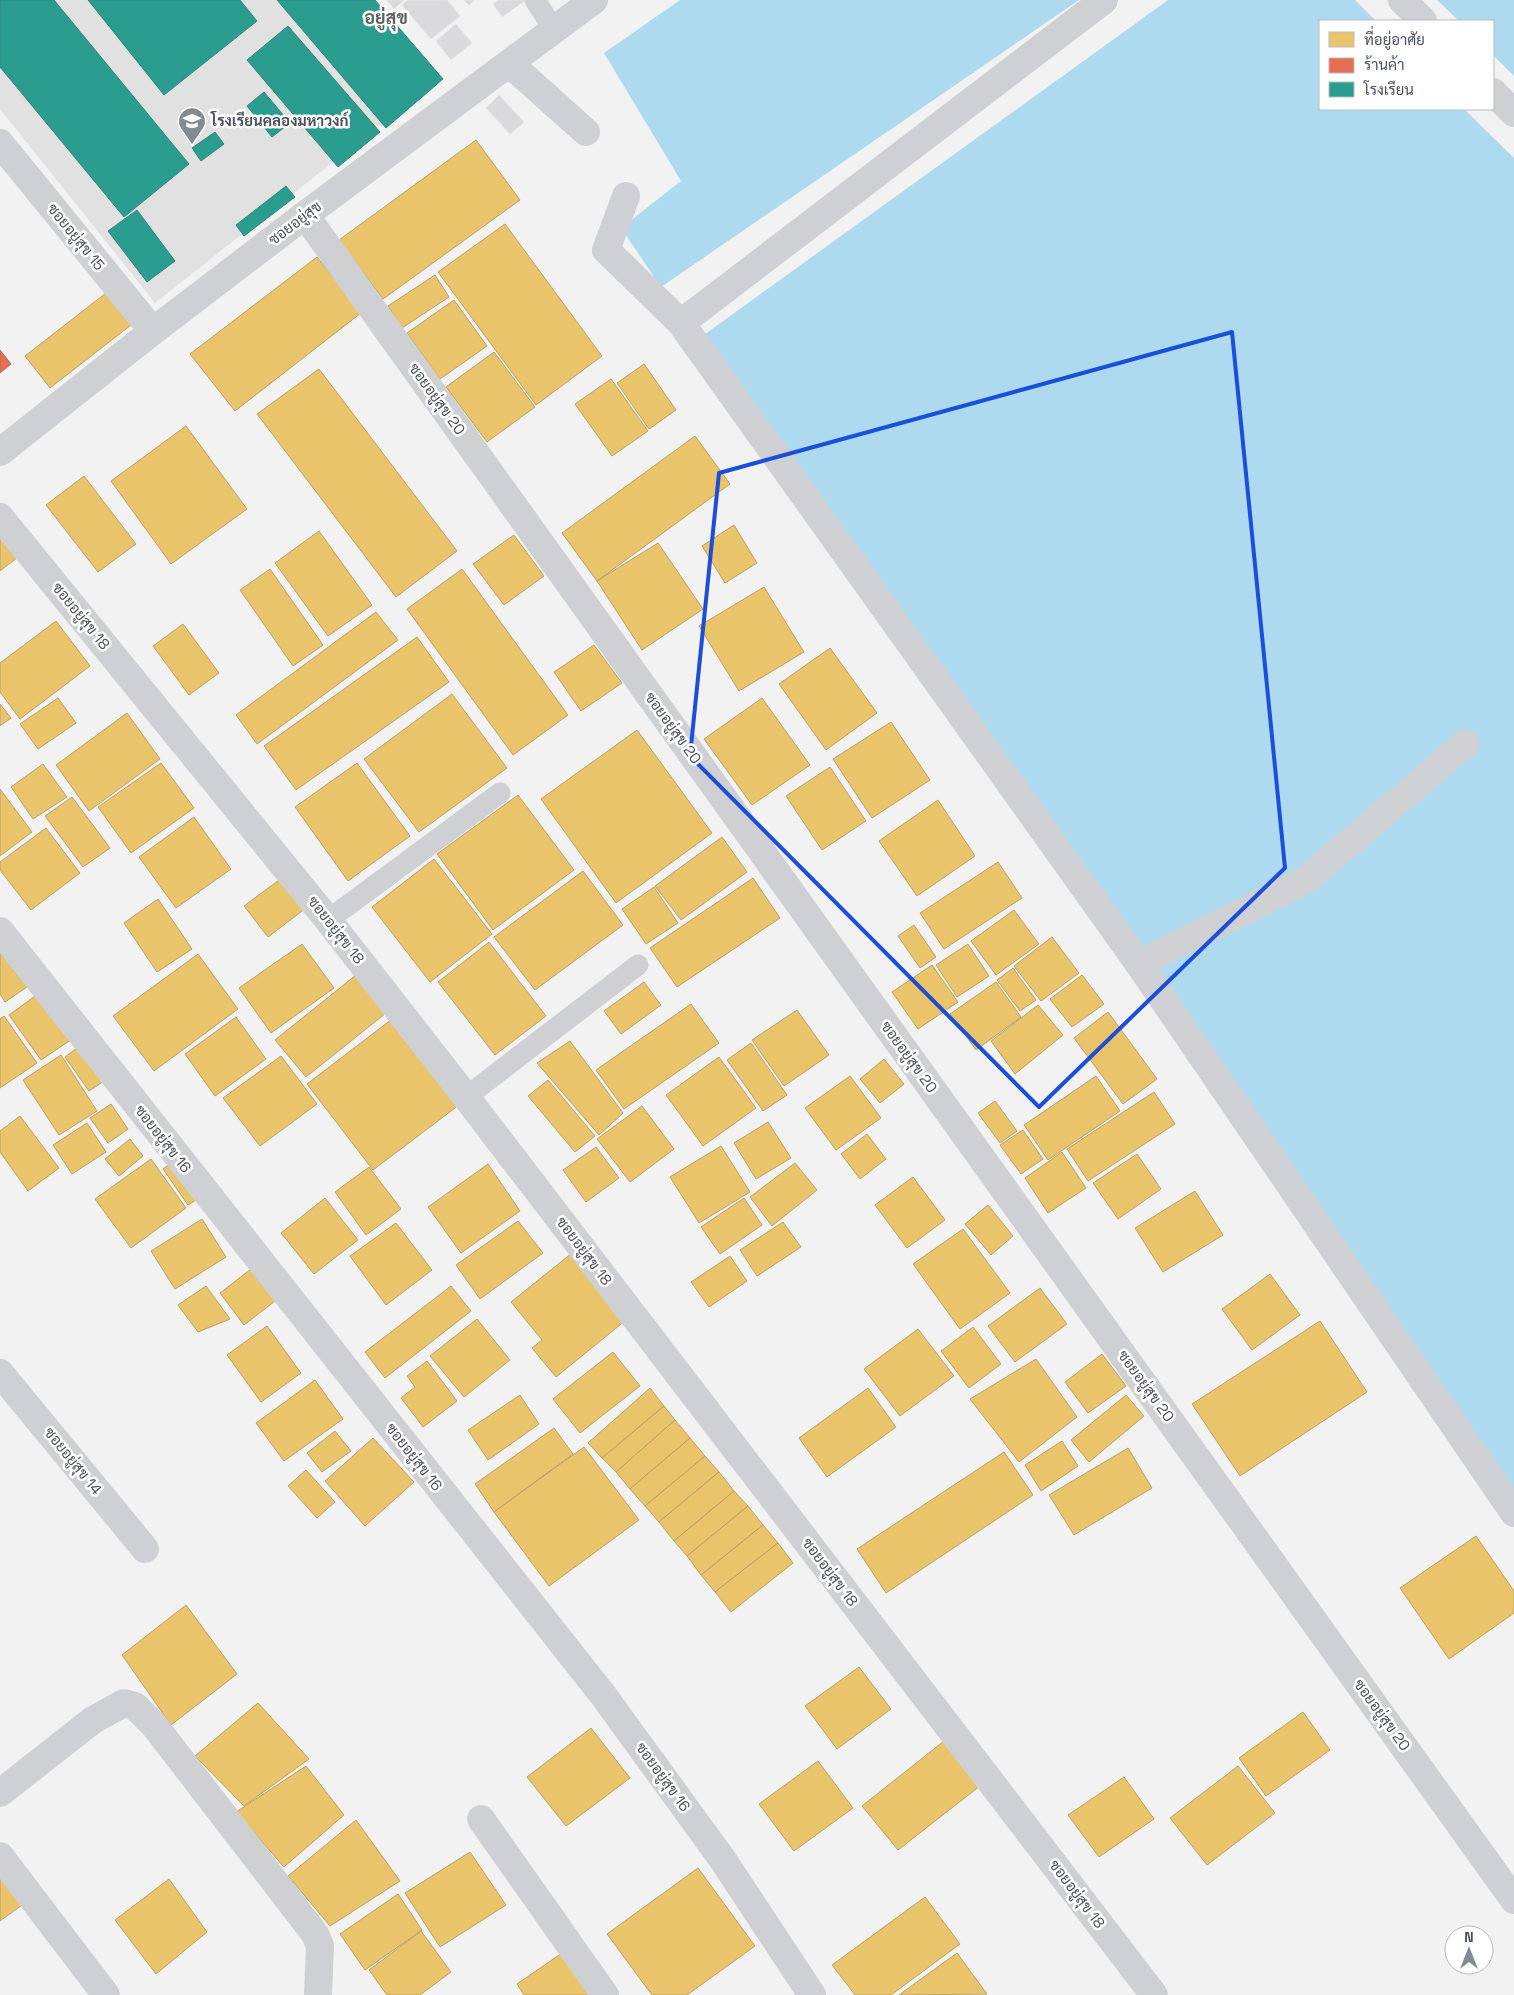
<svg xmlns="http://www.w3.org/2000/svg" width="1514" height="1995" viewBox="0 0 1514 1995" font-family="'Space Grotesk',Sarabun,sans-serif">
	<rect width="100%" height="100%" fill="#f3f2f2"/>
	<!-- education -->
	<path fill="#e1e1e2" d="M0,0H345L425,96L376,128L155,303L0,109Z"/>
	<!-- water -->
	<g fill="#addaee">
		<path d="M680,0H1079L661,287L621,228L681,181L604,53Z"/>
		<path d="M1168,0H1355L1376,21H1320V109H1464L1514,158V1491L694,342Z"/>
		<path d="M1437,0H1514V76L1493,55V21H1459Z"/>
	</g>
	<!-- homes -->
	<g fill="#e9c46a" stroke="#b9a267">
		<path d="M476,140L520,200L383,299L339,240Z"/>
		<path d="M505,224L602,356L536,405L438,272Z"/>
		<path d="M317,257L361,313L235,411L190,354Z"/>
		<path d="M435,275L449,297L402,328L388,306Z"/>
		<path d="M106,293L131,325L50,388L25,356Z"/>
		<path d="M454,300L487,346L440,379L407,333Z"/>
		<path d="M494,352L535,407L487,442L446,387Z"/>
		<path d="M644,364L676,410L649,429L617,383Z"/>
		<path d="M319,369L457,551L396,597L257,414Z"/>
		<path d="M611,379L648,431L612,456L575,404Z"/>
		<path d="M186,426L247,509L171,564L111,481Z"/>
		<path d="M695,436L730,484L597,581L562,533Z"/>
		<path d="M84,476L136,544L98,572L46,505Z"/>
		<path d="M734,525L757,563L725,583L702,546Z"/>
		<path d="M0,527L22,554L0,571Z"/>
		<path d="M319,531L372,605L328,636L275,563Z"/>
		<path d="M514,535L544,576L504,605L473,564Z"/>
		<path d="M658,543L703,609L642,650L597,581Z"/>
		<path d="M270,569L323,645L293,666L240,590Z"/>
		<path d="M462,569L568,715L513,755L407,609Z"/>
		<path d="M764,587L804,652L739,691L699,626Z"/>
		<path d="M376,612L398,640L257,744L236,715Z"/>
		<path d="M56,621L90,666L20,719L0,692V663Z"/>
		<path d="M183,624L219,673L189,695L153,646Z"/>
		<path d="M417,637L449,682L296,790L264,746Z"/>
		<path d="M594,645L622,683L581,711L554,672Z"/>
		<path d="M830,648L877,713L826,750L779,684Z"/>
		<path d="M452,694L507,768L419,832L364,759Z"/>
		<path d="M58,698L76,723L38,749L20,724Z"/>
		<path d="M762,698L810,765L752,805L704,739Z"/>
		<path d="M0,704L11,718L0,726Z"/>
		<path d="M127,713L160,759L89,811L56,765Z"/>
		<path d="M891,722L930,780L872,818L833,759Z"/>
		<path d="M637,730L712,833L616,903L541,799Z"/>
		<path d="M161,763L194,808L131,853L98,807Z"/>
		<path d="M357,763L410,836L348,881L295,807Z"/>
		<path d="M43,764L67,797L33,819L11,787Z"/>
		<path d="M830,767L866,821L822,850L786,796Z"/>
		<path d="M0,789L32,832L0,856Z"/>
		<path d="M518,795L574,870L493,930L437,854Z"/>
		<path d="M72,797L110,848L83,867L45,816Z"/>
		<path d="M938,800L975,856L917,896L879,841Z"/>
		<path d="M194,817L231,869L176,908L139,857Z"/>
		<path d="M46,828L80,873L31,910L0,870V862Z"/>
		<path d="M722,837L747,872L681,920L655,886Z"/>
		<path d="M434,859L492,934L430,982L372,907Z"/>
		<path d="M998,862L1022,898L944,949L920,913Z"/>
		<path d="M583,871L623,925L535,990L494,937Z"/>
		<path d="M283,877L306,908L268,937L244,906Z"/>
		<path d="M753,878L780,918L677,987L650,948Z"/>
		<path d="M654,887L678,923L646,944L622,909Z"/>
		<path d="M158,899L192,949L157,972L124,923Z"/>
		<path d="M1014,910L1039,944L996,975L971,941Z"/>
		<path d="M914,925L936,957L920,968L898,936Z"/>
		<path d="M1052,937L1079,973L1041,1001L1014,966Z"/>
		<path d="M489,942L546,1016L495,1055L438,982Z"/>
		<path d="M302,944L334,988L271,1033L239,988Z"/>
		<path d="M968,944L989,976L957,997L936,965Z"/>
		<path d="M0,953L27,987L5,1002L0,994Z"/>
		<path d="M198,954L238,1009L154,1071L113,1016Z"/>
		<path d="M932,965L958,1002L918,1029L892,992Z"/>
		<path d="M1013,968L1036,1000L1020,1011L997,980Z"/>
		<path d="M361,971L391,1009L306,1077L275,1040Z"/>
		<path d="M1082,975L1104,1004L1072,1027L1050,999Z"/>
		<path d="M644,982L661,1005L621,1034L604,1011Z"/>
		<path d="M996,982L1021,1017L976,1050L950,1014Z"/>
		<path d="M42,991L75,1037L41,1060L9,1015Z"/>
		<path d="M691,1004L719,1043L624,1109L596,1070Z"/>
		<path d="M1038,1005L1063,1035L1015,1074L991,1041Z"/>
		<path d="M797,1010L829,1055L784,1086L752,1040Z"/>
		<path d="M1108,1012L1157,1079L1123,1104L1074,1038Z"/>
		<path d="M4,1016L37,1063L0,1088V1019Z"/>
		<path d="M396,1016L463,1102L373,1170L307,1084Z"/>
		<path d="M236,1017L266,1059L215,1096L185,1054Z"/>
		<path d="M570,1041L623,1113L599,1135L537,1063Z"/>
		<path d="M85,1042L110,1077L89,1091L65,1057Z"/>
		<path d="M751,1043L787,1095L763,1111L727,1060Z"/>
		<path d="M61,1055L97,1111L59,1135L23,1080Z"/>
		<path d="M281,1056L317,1104L260,1146L223,1098Z"/>
		<path d="M719,1057L756,1108L703,1146L666,1095Z"/>
		<path d="M884,1059L904,1084L880,1103L860,1079Z"/>
		<path d="M850,1076L881,1118L836,1150L805,1108Z"/>
		<path d="M1096,1076L1120,1111L1048,1160L1024,1125Z"/>
		<path d="M548,1080L595,1136L575,1152L528,1096Z"/>
		<path d="M1154,1092L1175,1124L1088,1181L1067,1149Z"/>
		<path d="M995,1101L1017,1131L1000,1143L978,1113Z"/>
		<path d="M111,1104L128,1129L108,1143L90,1118Z"/>
		<path d="M642,1106L674,1149L630,1182L597,1139Z"/>
		<path d="M20,1116L59,1168L28,1191L0,1152V1131Z"/>
		<path d="M768,1122L791,1158L756,1179L734,1143Z"/>
		<path d="M87,1123L106,1152L72,1174L53,1145Z"/>
		<path d="M1023,1130L1043,1159L1021,1174L1000,1145Z"/>
		<path d="M867,1134L886,1159L860,1179L841,1154Z"/>
		<path d="M130,1139L143,1156L119,1176L105,1159Z"/>
		<path d="M721,1146L750,1192L699,1223L670,1177Z"/>
		<path d="M596,1147L619,1178L586,1202L563,1170Z"/>
		<path d="M1062,1152L1086,1188L1048,1213L1025,1178Z"/>
		<path d="M1137,1154L1161,1189L1118,1219L1093,1183Z"/>
		<path d="M178,1158L204,1195L188,1205L163,1169Z"/>
		<path d="M151,1159L186,1208L131,1248L95,1199Z"/>
		<path d="M795,1163L817,1190L772,1226L750,1197Z"/>
		<path d="M488,1164L520,1211L461,1253L428,1207Z"/>
		<path d="M369,1167L401,1209L366,1235L335,1192Z"/>
		<path d="M913,1177L945,1220L907,1248L875,1205Z"/>
		<path d="M1195,1191L1223,1235L1163,1272L1135,1228Z"/>
		<path d="M325,1198L358,1240L314,1274L281,1233Z"/>
		<path d="M744,1198L762,1225L720,1254L701,1227Z"/>
		<path d="M988,1205L1013,1236L991,1255L965,1224Z"/>
		<path d="M202,1219L226,1257L175,1289L151,1251Z"/>
		<path d="M518,1221L543,1253L480,1299L456,1265Z"/>
		<path d="M783,1222L801,1247L757,1276L740,1250Z"/>
		<path d="M396,1223L432,1270L386,1305L350,1256Z"/>
		<path d="M963,1229L1010,1293L960,1329L913,1264Z"/>
		<path d="M572,1253L626,1320L556,1377L532,1348L542,1340L511,1302Z"/>
		<path d="M730,1256L747,1281L709,1307L691,1282Z"/>
		<path d="M251,1269L275,1301L244,1325L220,1293Z"/>
		<path d="M1270,1274L1300,1315L1252,1350L1222,1309Z"/>
		<path d="M206,1286L230,1319L198,1332L178,1305Z"/>
		<path d="M451,1286L471,1311L385,1378L365,1352Z"/>
		<path d="M1040,1288L1067,1324L1015,1362L988,1326Z"/>
		<path d="M477,1319L510,1360L464,1397L430,1356Z"/>
		<path d="M1320,1321L1367,1392L1240,1476L1192,1404Z"/>
		<path d="M267,1326L301,1373L261,1402L227,1355Z"/>
		<path d="M973,1327L1001,1364L969,1388L941,1351Z"/>
		<path d="M918,1329L954,1376L900,1416L864,1369Z"/>
		<path d="M613,1352L640,1386L580,1433L553,1399Z"/>
		<path d="M1102,1354L1126,1386L1088,1413L1065,1382Z"/>
		<path d="M1036,1359L1077,1417L1019,1462L970,1399Z"/>
		<path d="M427,1361L457,1401L423,1427L401,1398L415,1387L407,1376Z"/>
		<path d="M315,1380L343,1419L284,1461L256,1423Z"/>
		<path d="M650,1388L664,1406L602,1458L588,1443Z"/>
		<path d="M868,1388L896,1427L827,1477L799,1438Z"/>
		<path d="M520,1395L539,1424L488,1460L468,1430Z"/>
		<path d="M1126,1395L1144,1416L1089,1462L1071,1440Z"/>
		<path d="M664,1406L675,1420L616,1472L602,1458Z"/>
		<path d="M675,1420L690,1438L630,1489L616,1472Z"/>
		<path d="M554,1428L573,1454L494,1512L475,1484Z"/>
		<path d="M335,1431L351,1451L322,1472L307,1453Z"/>
		<path d="M373,1438L414,1482L365,1526L325,1481Z"/>
		<path d="M690,1438L705,1456L645,1506L630,1489Z"/>
		<path d="M1062,1441L1078,1466L1041,1491L1025,1465Z"/>
		<path d="M584,1447L639,1520L549,1586L494,1512Z"/>
		<path d="M1128,1448L1152,1488L1074,1535L1049,1495Z"/>
		<path d="M1004,1452L1033,1495L886,1593L857,1549Z"/>
		<path d="M705,1456L719,1472L659,1522L645,1506Z"/>
		<path d="M306,1470L335,1502L317,1518L288,1486Z"/>
		<path d="M719,1472L734,1491L674,1541L659,1522Z"/>
		<path d="M734,1491L748,1506L687,1556L674,1541Z"/>
		<path d="M748,1506L763,1525L701,1575L687,1556Z"/>
		<path d="M763,1525L778,1543L715,1592L701,1575Z"/>
		<path d="M1476,1536L1514,1591V1613L1449,1659L1400,1588Z"/>
		<path d="M778,1543L793,1563L731,1612L715,1592Z"/>
		<path d="M186,1605L237,1674L171,1725L122,1655Z"/>
		<path d="M859,1667L891,1709L837,1749L805,1706Z"/>
		<path d="M258,1703L309,1759L244,1806L195,1756Z"/>
		<path d="M1303,1712L1330,1750L1266,1796L1239,1758Z"/>
		<path d="M591,1728L630,1778L566,1826L527,1777Z"/>
		<path d="M949,1737L985,1782L898,1850L862,1806Z"/>
		<path d="M818,1761L853,1808L794,1851L759,1804Z"/>
		<path d="M306,1766L344,1815L284,1867L236,1812Z"/>
		<path d="M1238,1766L1275,1813L1207,1865L1170,1818Z"/>
		<path d="M1124,1777L1154,1819L1099,1857L1068,1815Z"/>
		<path d="M356,1820L400,1881L330,1926L288,1876Z"/>
		<path d="M470,1852L506,1905L440,1947L405,1893Z"/>
		<path d="M698,1868L755,1946L687,1995H652L607,1934Z"/>
		<path d="M0,1877L22,1905L0,1921Z"/>
		<path d="M169,1879L207,1932L156,1974L115,1920Z"/>
		<path d="M398,1894L422,1930L365,1970L340,1934Z"/>
		<path d="M925,1897L960,1944L891,1995H855L832,1965Z"/>
		<path d="M421,1931L451,1972L420,1995H387L369,1970Z"/>
		<path d="M562,1953L589,1995H524L517,1984Z"/>
		<path d="M957,1953L987,1994L899,1995Z"/>
	</g>
	<!-- shops -->
	<path fill="#e76f51" stroke="#b86655" d="M0,350L11,364L0,373Z"/>
	<!-- schools -->
	<g fill="#2a9d8f" stroke="#338681">
		<path d="M0,0H54L189,164L124,217L0,67Z"/>
		<path d="M88,0H240L257,21L164,95Z"/>
		<path d="M277,0H375L443,79L386,128Z"/>
		<path d="M288,26L380,132L338,167L247,60Z"/>
		<path d="M264,92L290,123L272,137L247,106Z"/>
		<path d="M215,132L224,144L201,161L192,148Z"/>
		<path d="M286,186L295,197L244,236L236,225Z"/>
		<path d="M137,210L175,261L147,282L108,231Z"/>
	</g>
	<!-- building -->
	<g fill="#dadadd" stroke="#e4e4e5">
		<path d="M387,0H404L394,9Z"/>
		<path d="M408,0H447L460,16L431,39L402,5Z"/>
		<path d="M464,0H475L469,5Z"/>
		<path d="M498,0H526L502,17L493,4Z"/>
		<path d="M456,24L472,43L451,60L436,41Z"/>
		<path d="M499,95L524,122L510,134L486,108Z"/>
	</g>
	<g fill="none" stroke-linecap="round" stroke-linejoin="round">
		<!-- service -->
		<g stroke="#ced0d3" stroke-width="21">
			<path d="M535,0L555,31"/>
			<path d="M328,920L500,793"/>
			<path d="M466,1097L638,965"/>
		</g>
		<!-- minor -->
		<g stroke="#ced0d3" stroke-width="28">
			<path d="M1104,0L681,323L1139,964L1514,1513"/>
			<path d="M1402,0L1423,21"/>
			<path d="M510,64L586,132"/>
			<path d="M1493,92L1514,113"/>
			<path d="M0,143L153,331"/>
			<path d="M626,196L606,250L681,323"/>
			<path d="M305,215L1514,1900"/>
			<path d="M0,517L328,920L466,1097L1154,1995"/>
			<path d="M0,931L603,1695L723,1860L812,1995"/>
			<path d="M1139,964L1306,880L1465,744"/>
			<path d="M0,1373L145,1549"/>
			<path d="M0,1793L93,1720L124,1703L135,1706L154,1725L315,1934L320,1946L318,1995"/>
			<path d="M481,1819L605,1995"/>
			<path d="M0,1856L106,1995"/>
		</g>
		<!-- tertiary -->
		<path stroke="#ced0d3" stroke-width="28" d="M0,452L153,331L305,215L594,0"/>
	</g>
	<!-- marked area -->
	<path fill="none" stroke="#1d4ed8" stroke-width="4" stroke-linejoin="round" d="M1232,332L1285,868L1039,1107L690,756L719,473Z"/>
	<!-- icons -->
	<defs>
		<g id="school-pin" transform="scale(1.4375)"><path d="M0 17L-7.5 6A9.5 9.5 0 1 1 7.5 6Z" fill="#848a92" stroke="#fff"/><path d="M0-5L7-2L0 1L-7-2ZM-4 1L0 2.5L4 1V4Q0 6-4 4Z" fill="#fff"/></g>
	</defs>
	<g fill-rule="evenodd">
		<use href="#school-pin" x="192" y="121"/>
	</g>
	<g text-anchor="middle" stroke-width="5" stroke-linejoin="round" paint-order="stroke">
		<!-- poi labels -->
		<g font-size="15" font-weight="bold" fill="#49525f" stroke="#fff" text-anchor="start">
			<text x="211" y="126">โรงเรียนคลองมหาวงก์</text>
		</g>
		<!-- street labels -->
		<g font-size="15" fill="#49525f" stroke="#fff">
			<text transform="translate(295 223) rotate(-37)" y="5">ซอยอยู่สุข</text>
			<text transform="translate(76 237) rotate(51)" y="5">ซอยอยู่สุข 15</text>
			<text transform="translate(437 399) rotate(54)" y="5">ซอยอยู่สุข 20</text>
			<text transform="translate(81 616) rotate(51)" y="5">ซอยอยู่สุข 18</text>
			<text transform="translate(673 728) rotate(54)" y="5">ซอยอยู่สุข 20</text>
			<text transform="translate(336 930) rotate(52)" y="5">ซอยอยู่สุข 18</text>
			<text transform="translate(909 1057) rotate(54)" y="5">ซอยอยู่สุข 20</text>
			<text transform="translate(163 1139) rotate(52)" y="5">ซอยอยู่สุข 16</text>
			<text transform="translate(584 1251) rotate(53)" y="5">ซอยอยู่สุข 18</text>
			<text transform="translate(1146 1386) rotate(54)" y="5">ซอยอยู่สุข 20</text>
			<text transform="translate(414 1457) rotate(52)" y="5">ซอยอยู่สุข 16</text>
			<text transform="translate(73 1461) rotate(51)" y="5">ซอยอยู่สุข 14</text>
			<text transform="translate(830 1572) rotate(53)" y="5">ซอยอยู่สุข 18</text>
			<text transform="translate(1382 1715) rotate(54)" y="5">ซอยอยู่สุข 20</text>
			<text transform="translate(663 1777) rotate(54)" y="5">ซอยอยู่สุข 16</text>
			<text transform="translate(1077 1894) rotate(53)" y="5">ซอยอยู่สุข 18</text>
		</g>
		<!-- quarter labels -->
		<g font-size="18" font-weight="bold" fill="#5e6166" stroke="#fff">
			<text x="386" y="24">อยู่สุข</text>
		</g>
	</g>
	<!-- legend -->
	<rect x="1319" y="20" width="175" height="90" fill="#ffffff" stroke="#b6babf"/>
	<rect x="1329" y="32" width="25" height="15" fill="#e9c46a" stroke="#b6babf"/>
	<text x="1364" y="45" font-size="15" fill="#49525f">ที่อยู่อาศัย</text>
	<rect x="1329" y="58" width="25" height="15" fill="#e76f51" stroke="#b6babf"/>
	<text x="1364" y="70" font-size="15" fill="#49525f">ร้านค้า</text>
	<rect x="1329" y="82" width="25" height="15" fill="#2a9d8f" stroke="#b6babf"/>
	<text x="1364" y="95" font-size="15" fill="#49525f">โรงเรียน</text>
	<!-- north arrow -->
	<g transform="translate(1469 1950)"><circle r="24" fill="#ffffff" stroke="#b6babf"/>
	<path d="M0-4L9 19L0 12L-9 19Z" fill="#848a92"/>
	<text y="-8" font-size="14" font-weight="bold" text-anchor="middle" fill="#49525f">N</text>
	</g>
</svg>
